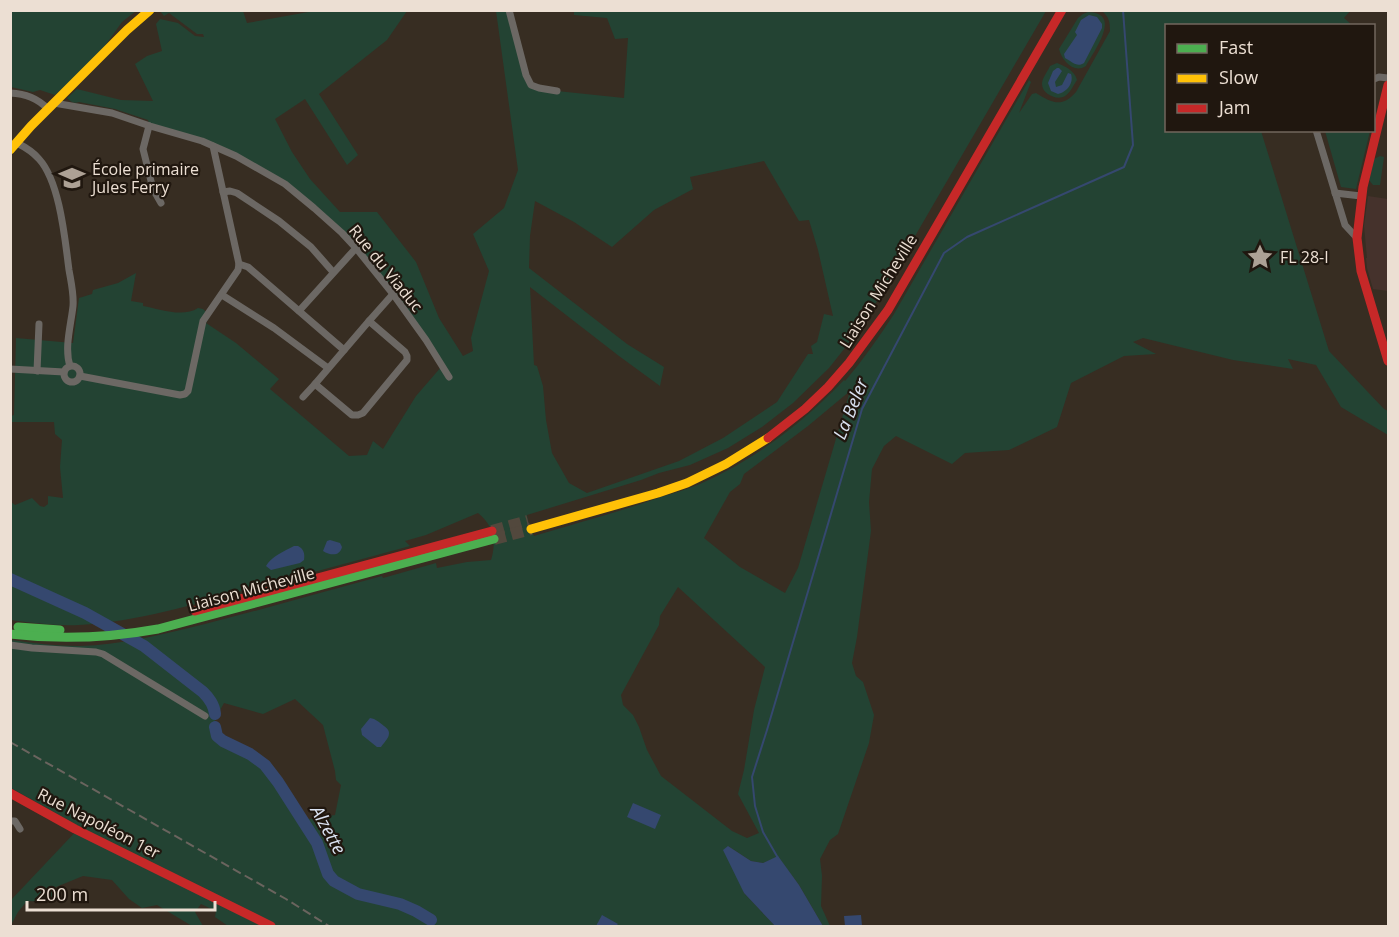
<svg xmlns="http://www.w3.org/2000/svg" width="1399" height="937" viewBox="0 0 1399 937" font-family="'Open Sans',sans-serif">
	<rect width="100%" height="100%" fill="#372d22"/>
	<!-- industrial -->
	<path fill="#45322c" d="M1368,196L1388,199V291L1373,289L1367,268L1366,258H1367L1364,226Z"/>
	<!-- green -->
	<g fill="#234333" fill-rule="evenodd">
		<path d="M11,11H136L122,22L104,47L77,75L55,95L40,90L33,92L11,87Z"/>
		<path d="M160,11H243L247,23L314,11H407L387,40L319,94L358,155L347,165L305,99L275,119L292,152L310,179L340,212H377L416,262L439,318L463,356L473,351L471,338L489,271L473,234L504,208L518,170L496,11H509L531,85L557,91L624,98L628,38L615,39L607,18L574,15V11H1046L879,298L856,334L829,368L793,403L762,427L728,448L690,465L659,473L641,480L527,515L529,525L534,536C577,523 619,512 661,497C674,493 688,489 700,484C755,459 802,424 844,380L845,381C863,360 879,337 894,314L1029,80L1031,82L1019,113L1032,94L1036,93C1052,103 1062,108 1076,92L1110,31C1110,22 1109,17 1102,11H1350L1344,18L1352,25L1166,26V130L1261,131L1329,351L1384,409L1388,411V435L1341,407L1316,365L1288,359L1293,369L1233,360L1143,338L1133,342L1156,354L1124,356L1071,383L1057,427L1009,450L965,453L952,464L896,436L884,446L872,469L869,502L871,531L857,637L852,663L856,676L863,682L874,715L869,743L838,834L830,840L820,859L822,876L821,906L830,926H823L799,885L778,857L763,863L751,861L728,846L744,893L775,926H228L215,917L216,911L201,904L195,912L203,926H192L157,905L142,908L129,899L112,880L83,876L56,887L49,902L27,901L18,912L11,925V900L80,827L11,788V640C33,643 56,646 79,646C122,645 164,634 205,624C264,609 323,592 382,576L383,578L436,563L437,568L467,562L491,560C497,541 493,525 478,513L426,535L405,541L410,546C356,561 303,575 250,589C194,604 137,622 79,625C56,626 33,623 11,620V502L15,505L32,498L40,506L44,507L48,504V496L63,498L60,467L62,440L55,434L54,422H11V416L14,415L16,338L73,343L79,298L92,294L93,290L118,283L136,273L131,301L143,303V306C159,309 183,318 198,308L203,309L210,316L206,323L236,343L279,379L270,389L349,456L367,455L373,441L383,449L416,396L442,366L356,248L285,184L236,156L150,126L148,120L115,109L79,102C74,104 71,102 67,98L77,89L121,100L153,101L135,64L147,56L162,51L156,24L160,19L178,23L195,36L204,37L203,34H197L169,13L164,16ZM764,161L799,221L809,220L818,250L833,316L824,314L817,342L811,346L813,354H808L777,402L723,438L679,461L587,493L569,483L552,453L546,420L543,386L537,366L534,365L530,287L619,356L660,386L664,367L627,344L529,268L530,236L535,201L574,222L612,247L654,210L693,189L690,177ZM850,391L798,568L785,593L740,567L704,538L730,492L740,484L744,474L808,426ZM678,587L765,667L754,710L744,770L738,794L759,833L747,838L732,831L661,776L647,750L639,727L633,715L623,705L621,695L659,625L660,616ZM295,699L323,725L335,771L336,780L341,785L335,815L303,820L278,782L265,765L250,754L223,741L217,736L215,727V714H218L224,703L263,714Z"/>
		<path d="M1088,12C1123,13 1094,51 1086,66C1074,74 1062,61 1059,49L1078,18L1083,14Z"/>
		<path d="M1057,63C1065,66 1075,71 1077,80C1073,86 1070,93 1065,96C1057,101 1042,94 1042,84C1042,78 1048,71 1050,66Z"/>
		<path d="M1325,131H1370L1356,189L1341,187Z"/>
		<path d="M1380,156L1384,157L1380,185H1373L1369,180L1374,159Z"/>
	</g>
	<!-- water -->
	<g fill="#35486f">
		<path d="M1089,15L1097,17L1102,24V28L1084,63C1077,68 1071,61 1065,58L1064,54L1077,35L1075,32L1081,20Z"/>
		<path d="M1057,68H1059L1062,71L1055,82L1056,87L1062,85L1068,73L1071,74C1074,83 1067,92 1058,94L1051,91L1048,83L1053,71Z"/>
		<path d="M330,540L340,543L342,547C340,556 331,556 323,551L327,541Z"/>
		<path d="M294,546H298C304,549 305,554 304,560L300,563L271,570L266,566C271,557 284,551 294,546Z"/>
		<path d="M370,718C376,719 379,722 384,726C394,733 387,739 381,747H377L362,735L361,729Z"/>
		<path d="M633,803L661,815L655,829L627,817Z"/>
		<path d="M728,846L751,861L763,863L778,856L799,885L823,926H775L744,893L723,850Z"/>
		<path d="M602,915L618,924L616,926H596Z"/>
		<path d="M861,915L862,926H845L844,916Z"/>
	</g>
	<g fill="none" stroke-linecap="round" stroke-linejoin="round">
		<!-- stream -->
		<path stroke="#35486f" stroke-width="2" d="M778,858L763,832L755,806L752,777L767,730L862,409L944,253L967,237L1124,167L1133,145L1123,10"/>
		<!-- river -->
		<g stroke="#35486f" stroke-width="12">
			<path d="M10,579L85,613L144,646L203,692C209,698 214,704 215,714"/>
			<path d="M215,727L217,736L223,741L250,754L265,765L278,782L317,843L328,874L334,881L358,894L400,904L416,911L431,920"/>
		</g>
		<!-- highway-tunnel -->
		<g stroke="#52483d" stroke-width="12" stroke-dasharray="12 6" stroke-linecap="butt">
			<path d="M492,531L528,521"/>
			<path d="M494,539L531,529"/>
		</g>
		<!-- street -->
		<g stroke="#6c6864" stroke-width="7">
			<path d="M509,10L526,75L531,85L539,88L557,91"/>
			<path d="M1374,79L1379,77L1388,78"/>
			<path d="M10,93C26,94 37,98 48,109"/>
			<path d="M54,103L112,113L150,126L202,141L236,156L285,184L314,208L342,233L356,248L393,294L426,340L449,377"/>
			<path d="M149,126L143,149L153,189L161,203"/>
			<path d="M1316,130L1345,225L1357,238"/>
			<path d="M17,143C25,147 33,152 39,159C60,182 65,240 69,270C71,282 74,294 73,306C71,325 64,348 70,366"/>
			<path d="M223,192L230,191L237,193L279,221L311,247L333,272"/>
			<path d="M1335,193L1361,196"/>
			<path d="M239,264L248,267L344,350"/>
			<path d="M222,295L274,328L328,368"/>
			<path d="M299,311L356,248"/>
			<path d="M369,321L405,352L407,356V360L363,413L358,415H352L315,384Z"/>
			<path d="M369,321L393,294"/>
			<circle cx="72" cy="374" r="8"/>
			<path d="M10,369L64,372"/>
			<path d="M37,371L39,324"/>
			<path d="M80,376L180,395L185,394L188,391L203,321L238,270L239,264L213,146"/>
			<path d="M303,397L315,384"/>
			<path d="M10,645L32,648L96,652L103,654L205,716"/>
			<path d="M10,821H15L20,829"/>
		</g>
		<!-- fast -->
		<g stroke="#4caf50" stroke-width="9">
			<path d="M18,627L60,630"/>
			<path d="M10,634C60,640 108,638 158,629L494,539"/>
		</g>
		<!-- slow -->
		<g stroke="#ffc107" stroke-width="9">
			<path d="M10,150L31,126L127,30L150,10"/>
			<path d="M531,529L658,493L687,483L726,464L768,438"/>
		</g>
		<!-- jam -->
		<g stroke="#c62828" stroke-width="9">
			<path d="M1388,85L1363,187L1357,238L1361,271L1388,361"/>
			<path d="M768,438L805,409L828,387L849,363L888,310L1062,10"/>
			<path d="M195,611L492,531"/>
			<path d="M10,793L75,829L271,926"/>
		</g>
		<!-- rail -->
		<path stroke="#6a645e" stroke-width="2" stroke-dasharray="9 4.5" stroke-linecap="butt" d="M10,742L286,899L329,926"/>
	</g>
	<!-- icons -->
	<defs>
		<g id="school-bare" transform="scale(2.07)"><path d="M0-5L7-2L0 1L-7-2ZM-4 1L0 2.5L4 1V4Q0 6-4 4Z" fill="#ada195" stroke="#20170f" stroke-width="2.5" paint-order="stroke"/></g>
		<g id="sight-bare" transform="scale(2.07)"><path d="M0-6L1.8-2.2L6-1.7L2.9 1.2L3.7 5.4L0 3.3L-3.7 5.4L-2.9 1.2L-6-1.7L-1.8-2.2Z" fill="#ada195" stroke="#20170f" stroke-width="2.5" paint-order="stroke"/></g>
	</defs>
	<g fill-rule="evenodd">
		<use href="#school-bare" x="72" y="178"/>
		<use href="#sight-bare" x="1260" y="257"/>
	</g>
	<g text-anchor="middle" stroke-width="4.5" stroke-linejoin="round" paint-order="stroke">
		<!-- poi labels -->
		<g font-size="16" fill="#ecdfd3" stroke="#20170f" text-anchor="start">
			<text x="92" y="175">École primaire<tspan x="92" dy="18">Jules Ferry</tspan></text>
			<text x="1280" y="263">FL 28-I</text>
		</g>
		<!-- street labels -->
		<g font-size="16" fill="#ecdfd3" stroke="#20170f">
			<text transform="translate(386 268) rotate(51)" y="6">Rue du Viaduc</text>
			<text transform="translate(878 291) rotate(-58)" y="6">Liaison Micheville</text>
			<text transform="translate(251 589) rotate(-15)" y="6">Liaison Micheville</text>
			<text transform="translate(99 823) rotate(27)" y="6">Rue Napoléon 1er</text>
		</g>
		<!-- water labels -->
		<g font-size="18" font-style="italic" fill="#dae2f1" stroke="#20170f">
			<text transform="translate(851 409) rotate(-68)" y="6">La Beler</text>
			<text transform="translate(328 830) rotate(61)" y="6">Alzette</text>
		</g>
	</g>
	<!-- border -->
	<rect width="1399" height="937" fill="none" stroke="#ecdfd3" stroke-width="24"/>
	<!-- legend -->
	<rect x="1165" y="24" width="210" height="108" fill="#20170f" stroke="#72675d" stroke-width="1.5"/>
	<rect x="1177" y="44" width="30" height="9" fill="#4caf50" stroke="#72675d" stroke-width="1.5"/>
	<text x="1219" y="54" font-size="18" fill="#ecdfd3">Fast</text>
	<rect x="1177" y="74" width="30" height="9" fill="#ffc107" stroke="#72675d" stroke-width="1.5"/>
	<text x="1219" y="84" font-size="18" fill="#ecdfd3">Slow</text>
	<rect x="1177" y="104" width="30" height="9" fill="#c62828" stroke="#72675d" stroke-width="1.5"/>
	<text x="1219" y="114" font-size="18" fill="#ecdfd3">Jam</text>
	<!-- scale -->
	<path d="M27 901v9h188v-9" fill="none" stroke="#ecdfd3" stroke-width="3"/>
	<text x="36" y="901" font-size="18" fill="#ecdfd3" stroke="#20170f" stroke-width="4.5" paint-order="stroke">200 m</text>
</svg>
